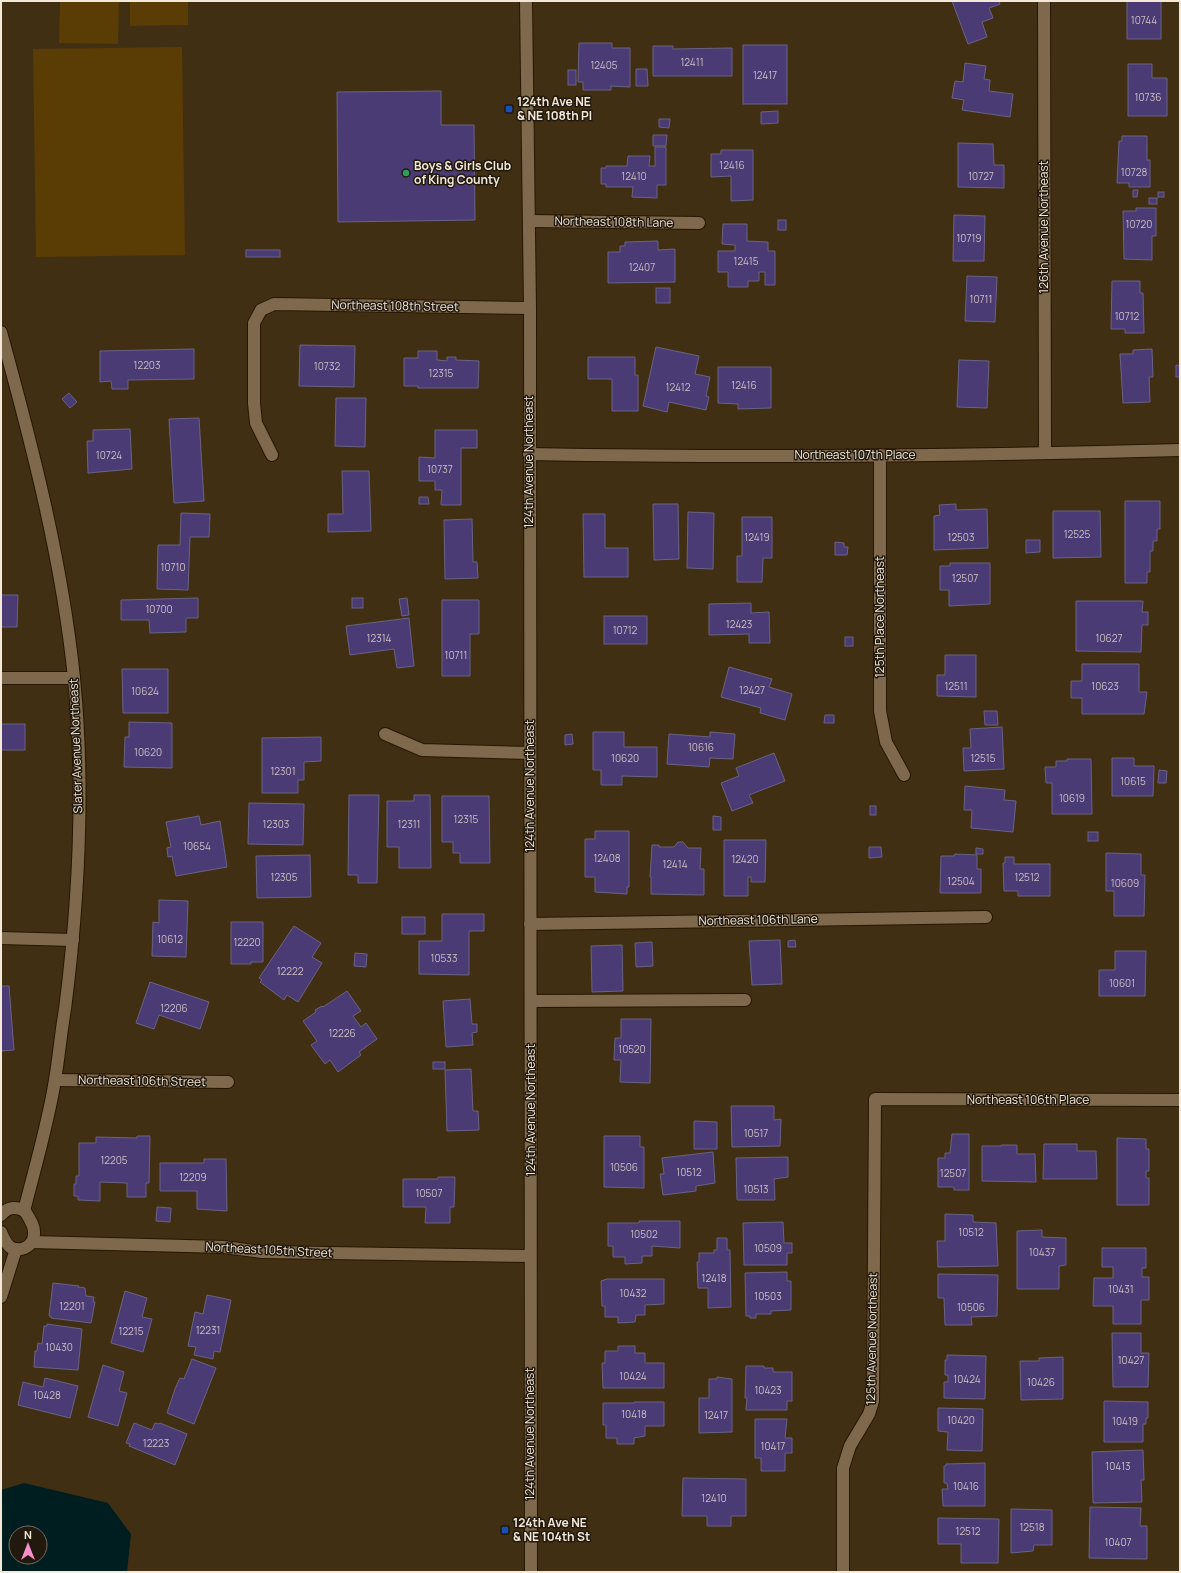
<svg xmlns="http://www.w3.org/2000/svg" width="1181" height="1573" viewBox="0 0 1181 1573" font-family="Manrope,sans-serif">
	<rect width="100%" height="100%" fill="#412f14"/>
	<!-- green -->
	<g fill="#5a3c05">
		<path d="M60,1H119L118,44L59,43Z"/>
		<path d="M130,1H188V25L130,26Z"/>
		<path d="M182,47L185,255L36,257L33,49Z"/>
	</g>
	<!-- water -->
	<path fill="#001e20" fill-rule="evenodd" d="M24,1483L108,1503L131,1534L127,1572H1V1490ZM16,1533H40V1557H16Z"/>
	<!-- building -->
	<g fill="#4a3b75" stroke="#696383">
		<path d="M952,1H999L1000,4L989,8L993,18L982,22L987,37L968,44Z"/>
		<rect x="1127" y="1" width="34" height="38"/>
		<path d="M579,43H612V48H630V87L611,86V90H583V82H578Z"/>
		<rect x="743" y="45" width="44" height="59"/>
		<path d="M653,46H673V49L732,48V76H653Z"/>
		<path d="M965,63L986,66L984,79L990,80L989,91L1013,94L1010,117L962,110L964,100L952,98L955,81L963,82Z"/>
		<path d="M1128,64H1152V78H1167V116H1128Z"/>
		<path d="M636,69H647L648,86H636Z"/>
		<rect x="568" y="70" width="8" height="15"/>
		<path d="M441,91V125H474L475,220L338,222L337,92Z"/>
		<path d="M778,111V123L761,124V112Z"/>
		<path d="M659,119H670L669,128L659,127Z"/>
		<path d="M653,135H667L666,146H653Z"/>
		<path d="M1122,136H1147V160H1150V187H1129V183H1117L1119,141H1122Z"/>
		<path d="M958,143L993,144L994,165H1004V188L958,187Z"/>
		<path d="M655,147H666V185H657V198L632,197L633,187H606V184H601V168H606V166H627L628,156H650L649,166H655Z"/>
		<path d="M721,150H753V200L731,201V176L711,177V154H721Z"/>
		<path d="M1133,190H1138L1137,197H1133Z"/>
		<rect x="1158" y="192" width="6" height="5"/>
		<rect x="1149" y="198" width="8" height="6"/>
		<path d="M1136,208H1156V236H1152V260L1124,259L1123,211H1136Z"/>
		<path d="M954,215L985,216L984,261H953Z"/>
		<rect x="778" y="220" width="8" height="10"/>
		<path d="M723,224H747V241L768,242V251H775V285H765V272H759V281H748V287H728V272H718V251H735V245L722,244Z"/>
		<path d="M658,241V250L675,249V282L608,283V252H620V246H625V242Z"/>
		<rect x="246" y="250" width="34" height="7"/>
		<path d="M967,276L997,277L995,322L965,321Z"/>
		<path d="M1112,281H1140V293H1143L1144,333H1125V329H1111Z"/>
		<rect x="656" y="288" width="14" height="15"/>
		<path d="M300,345L355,346L354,387L299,386Z"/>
		<path d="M656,347L699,356L695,374L710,377L706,396L709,397L706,410L669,402L667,412L643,406Z"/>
		<path d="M194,349V379L128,380V389H112L111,381L100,382V351Z"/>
		<path d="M1152,349L1153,377H1149L1150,402L1123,403L1120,354H1133V350Z"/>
		<path d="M418,351H437V360L447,361V357H456V360L479,361L478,388H418V386H404V358H418Z"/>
		<path d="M588,357H635V375H638V411H612V379H588Z"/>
		<path d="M959,360L989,361L987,408L957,407Z"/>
		<path d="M1176,365L1180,366V377H1176Z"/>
		<path d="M718,367H771V408L738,409V404L718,403Z"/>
		<path d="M69,393L77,402L70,408L62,399Z"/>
		<path d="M336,398H366L365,447L335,446Z"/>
		<path d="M199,418L204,501L174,503L169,419Z"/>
		<path d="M130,429L132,469L88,473L87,441H93V430Z"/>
		<path d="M435,430H477V448H461V505H441L442,490H435V481H419V457L435,458Z"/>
		<path d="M342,471H369L371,531L328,532V514H343Z"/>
		<path d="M419,497H428L429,504H419Z"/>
		<path d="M1125,501H1160V529H1157V541H1153V551H1150V572H1147V583H1125Z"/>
		<path d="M653,504H678L679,559L654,560Z"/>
		<path d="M956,504V510L987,509L988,548L934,550V516L940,515L939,505Z"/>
		<path d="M1053,511H1100L1101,557L1053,558Z"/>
		<path d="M688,512L714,513L713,569L687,568Z"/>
		<path d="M181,513L210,514L209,537H190L188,590L157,589L158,545H180Z"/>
		<path d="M583,514H605V548H628V577H584Z"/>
		<path d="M742,517H772V558H763L762,582H737V556H742Z"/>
		<path d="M472,519L473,562H477L478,578L445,579L444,520Z"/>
		<path d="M1026,540H1040V552L1026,553Z"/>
		<path d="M835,542L844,543V547H848L847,555H835Z"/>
		<path d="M950,563H990V604L949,606V590H940V566H950Z"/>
		<path d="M1,595H18L17,627H1Z"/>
		<path d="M198,598V618H186V632L150,633L149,620H121V600Z"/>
		<rect x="352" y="598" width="11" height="10"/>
		<path d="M407,598L409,615L402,616L399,599Z"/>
		<path d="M442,600H479V634H470V676H442Z"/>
		<path d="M1076,601H1143L1142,612H1148V625H1142L1141,652L1076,651Z"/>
		<path d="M751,603V613L769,612L770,643H749V634L709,635V604Z"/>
		<rect x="604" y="616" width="43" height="28"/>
		<path d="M409,618L414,666L397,668L394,649L350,655L346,626Z"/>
		<rect x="845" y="637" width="8" height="9"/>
		<path d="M945,655H976V697L937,696V675H945Z"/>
		<path d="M1082,664H1139V692H1147L1144,714H1082V698H1071V681H1082Z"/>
		<path d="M729,667L772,679L769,687L792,694L785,720L760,713L761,708L721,697Z"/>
		<path d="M122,669H168V713H123Z"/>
		<path d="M984,711H997L998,725H985Z"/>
		<path d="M825,715H834V723H824Z"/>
		<path d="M129,722L172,723V768L124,767L125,737H129Z"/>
		<rect x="1" y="724" width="24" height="26"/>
		<path d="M1002,727L1004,769L964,771L963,748H971L970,729Z"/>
		<path d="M593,732H624V747H657V777L622,776V785H601V770H593Z"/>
		<path d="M710,732L735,734L733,759L710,758L709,767L667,764L669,734L710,737Z"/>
		<path d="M572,734L573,744L565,745V735Z"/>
		<path d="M321,737V761L304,762V780H298V793H262V738Z"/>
		<path d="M774,753L785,781L749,795L753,803L732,811L721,783L739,776L736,768Z"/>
		<path d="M1112,758H1134V766H1154L1153,796H1112Z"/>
		<path d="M1067,759H1091L1092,814H1052V783H1046L1045,767H1056V761H1067Z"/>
		<path d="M1159,770L1167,771L1166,783H1158Z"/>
		<path d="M965,786L1005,790L1004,800L1016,801L1013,832L971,828L972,810H964Z"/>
		<path d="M349,795H379L377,883H358V875H348Z"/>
		<path d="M414,795H430L431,868H399V847H387V801H414Z"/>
		<path d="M442,796H489L490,863H460V853H453V842H442Z"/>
		<path d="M249,803L304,804L303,845L248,844Z"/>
		<rect x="870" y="806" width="6" height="9"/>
		<path d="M199,816L201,825L220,821L227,867L176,876L172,856L168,857L167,848L171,847L166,822Z"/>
		<path d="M713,816L721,817V830H713Z"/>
		<path d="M595,831H629V887H627V894L595,892V877H585V839H595Z"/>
		<rect x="1088" y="832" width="10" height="9"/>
		<path d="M724,840H766L765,882H751V877H748V896H724Z"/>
		<path d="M678,842H683L688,848H701L700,869H704V895L651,894V877H650L652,845H659V847H674Z"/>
		<path d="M869,847H881L882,857L869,858Z"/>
		<path d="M976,848L983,849V854H976Z"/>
		<path d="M1106,853L1141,854V875H1145L1144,916H1114V891H1106Z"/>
		<path d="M955,854L977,855V869H981V893H940L941,856H954Z"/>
		<path d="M310,855L311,897L257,898L256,856Z"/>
		<path d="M1005,857H1014V864H1050V896H1018V891H1004L1003,863H1005Z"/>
		<path d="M159,900L188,901L186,957L152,956L153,922L159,923Z"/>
		<path d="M442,914H484V931H469V975L419,974V941H442Z"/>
		<rect x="402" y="917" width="23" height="17"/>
		<path d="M231,922H263V962H251V964H231Z"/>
		<path d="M294,926L321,943L312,957L322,963L298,1002L287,995L284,1000L260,982L262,980L259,978Z"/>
		<path d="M780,940L782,984L752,985L749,941Z"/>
		<path d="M795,940L796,947H788V941Z"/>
		<path d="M652,942L653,966L636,967L635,943Z"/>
		<path d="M622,945L623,991L592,992L591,946Z"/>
		<path d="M1115,951H1146L1145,996H1099V970H1115Z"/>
		<path d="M355,953L367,954L366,967L354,966Z"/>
		<path d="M150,982L209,1002L200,1029L159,1015L154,1029L136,1023Z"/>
		<path d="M1,986H9L14,1050L1,1051Z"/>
		<path d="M347,991L361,1011L353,1016L361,1027L366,1023L377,1039L359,1052L361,1055L338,1072L330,1060L325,1064L311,1045L317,1041L303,1021L316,1012L315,1010L322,1006L323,1007Z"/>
		<path d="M470,999L472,1024H477V1032L472,1033L473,1045L446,1047L443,1001Z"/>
		<path d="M621,1019H651L650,1083L620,1082L621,1060H614L615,1038H621Z"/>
		<rect x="433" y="1062" width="12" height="7"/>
		<path d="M471,1069L473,1111H478L479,1130L447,1131L445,1070Z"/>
		<path d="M731,1106H774V1120L781,1119L780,1146L732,1147Z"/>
		<path d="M694,1121L717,1122V1149H694Z"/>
		<path d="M952,1134H969V1190H954V1187H938V1158H945V1153H950Z"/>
		<path d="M137,1136H150L149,1183H146V1197H127V1183L100,1182V1201L78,1200V1196H74V1184H76V1176H79V1143H96V1137L137,1138Z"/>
		<path d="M604,1136H640V1147H644V1188L604,1187Z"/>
		<path d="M1117,1138L1146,1139V1149H1149V1171H1146V1178H1149V1205H1117Z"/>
		<path d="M1044,1144H1077V1151H1096L1097,1179H1043Z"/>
		<path d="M1001,1145H1017V1154H1035L1036,1182L982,1181V1146H1001Z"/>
		<path d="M713,1152L715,1183L696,1186V1191L663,1195L660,1174H664L662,1158Z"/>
		<path d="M788,1157V1177L774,1179L775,1200H737L736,1158Z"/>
		<path d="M204,1159H226L227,1211L197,1209V1191H160V1163H204Z"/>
		<path d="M438,1177H455L454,1207H450V1223H425L426,1207H403V1179H438Z"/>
		<path d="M157,1207L171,1208L170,1222L156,1221Z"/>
		<path d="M945,1214L973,1215V1222L996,1223L998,1266L938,1267L937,1241H945Z"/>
		<path d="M639,1221H680V1248L652,1246V1256H642V1263L625,1264V1257H613V1246H608V1223H639Z"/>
		<path d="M783,1222L784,1243H792V1253H787V1265H744L743,1223Z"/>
		<path d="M1042,1230V1237L1066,1238V1265L1059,1266V1289H1017V1231Z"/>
		<path d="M717,1238H727V1250H730L731,1307L708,1308V1288H698L697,1262H699V1253H714V1250H717Z"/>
		<path d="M1102,1248H1146V1268H1142V1277H1149V1300H1141V1324H1113V1306H1093L1094,1278H1113V1267H1102Z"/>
		<path d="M787,1272V1281H791V1310L771,1311V1314H756V1318H750V1316H746L745,1273Z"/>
		<path d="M938,1274L998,1275L997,1316L971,1317L972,1325H945L944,1298H938Z"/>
		<path d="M607,1279H664V1304L645,1305V1315H636L635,1322L618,1323V1317H605V1306H602L601,1281Z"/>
		<path d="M53,1283L79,1286L78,1287L85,1288L86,1296L94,1297L93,1302H95L91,1323L51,1318V1316H49Z"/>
		<path d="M125,1291L147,1298L142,1317L152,1319L143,1352L111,1343Z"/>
		<path d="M207,1295L231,1300L220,1352L214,1351L213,1359L194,1355L196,1347L188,1346L195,1312L203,1314Z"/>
		<path d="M47,1324L82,1329L78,1370L34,1367L35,1351H37L38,1343L42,1344L44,1326H47Z"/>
		<path d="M1112,1333H1141V1353H1149L1148,1387H1113Z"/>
		<path d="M618,1346H635V1353H645V1363H664V1388H603L602,1363H605V1351H618Z"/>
		<path d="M947,1355L986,1356L985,1399L944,1398V1382H948V1375H945V1360H947Z"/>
		<path d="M1063,1357V1399L1021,1400L1020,1361H1039V1358Z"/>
		<path d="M192,1359L216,1368L194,1424L167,1413L175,1389L180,1378L184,1379Z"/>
		<path d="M103,1365L124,1372L119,1391L127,1393L118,1426L88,1417Z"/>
		<path d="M746,1366H764V1368H773V1372H792V1401H787V1410H746L747,1398H745Z"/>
		<path d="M717,1377L732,1379V1432L699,1433V1398H709V1379H717Z"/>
		<path d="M45,1378L78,1386L70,1418L18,1405L23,1382L43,1387Z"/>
		<path d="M1104,1401L1148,1402V1418H1146V1424H1143V1442H1104Z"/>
		<path d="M634,1402H664V1426H645V1436L634,1438V1444H617V1438H606V1425H603V1403H634Z"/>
		<path d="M938,1408L983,1409L982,1451L947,1450L948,1432L938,1431Z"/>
		<path d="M755,1419H787L785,1438H792V1453H785V1471H761V1458H755Z"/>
		<path d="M134,1423L152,1430L155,1423L159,1424L160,1423L187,1434L175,1465L129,1446L130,1444L126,1443Z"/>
		<path d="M1143,1450L1144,1480H1141L1142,1502L1093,1503L1092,1452Z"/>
		<path d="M985,1463V1506H943L942,1489H948L947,1483H944V1466H946V1464Z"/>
		<path d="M683,1478L746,1479V1516H731V1526H707V1516H682Z"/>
		<path d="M1090,1507L1141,1508L1140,1526H1147V1559L1089,1558Z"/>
		<path d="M1011,1509L1052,1510V1545H1034L1033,1551L1011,1553Z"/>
		<path d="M938,1518L999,1519L998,1563H961V1544H938Z"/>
	</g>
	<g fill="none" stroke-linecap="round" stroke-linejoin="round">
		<!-- street casing -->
		<g stroke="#281600" stroke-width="14">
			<g id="street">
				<path d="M1044,1L1045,452"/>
				<path d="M529,221L699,223"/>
				<path d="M1,332C32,445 62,560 74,678C85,788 79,899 65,1009C61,1032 59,1056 55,1080C48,1124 35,1167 24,1211"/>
				<path d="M529,454C746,458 963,456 1180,450"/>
				<path d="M272,455L256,423L254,403V323L261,310L274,304L530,308"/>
				<path d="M880,455V711L886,742L904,775"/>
				<path d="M1,678H74"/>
				<path d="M385,734L422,750L530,753"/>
				<path d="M530,924L986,917"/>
				<path d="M1,938L73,940"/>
				<path d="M531,1001L745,1000"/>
				<path d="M55,1080L228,1082"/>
				<path d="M1,1215C8,1207 15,1206 25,1211C29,1218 35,1226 34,1234C34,1247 18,1254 9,1246C5,1242 3,1237 1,1232"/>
				<path d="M32,1242L224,1247L262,1252L530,1256"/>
				<path d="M1,1297L16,1249"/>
				<path d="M843,1572V1468L850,1446L869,1414L873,1401L875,1099L1180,1100"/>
			</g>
		</g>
		<!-- secondary casing -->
		<g stroke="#281600" stroke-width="14">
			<path id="secondary" d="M526,1L530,308L531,1572"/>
		</g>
		<!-- street -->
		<use href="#street" stroke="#7e694d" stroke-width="12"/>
		<!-- secondary -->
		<use href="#secondary" stroke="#7e694d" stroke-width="12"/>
	</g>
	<!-- markers -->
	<g fill="#1a4fb4" stroke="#21190d" stroke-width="1.5">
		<rect x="505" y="105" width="8" height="8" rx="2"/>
		<rect x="501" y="1526" width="8" height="8" rx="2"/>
	</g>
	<circle fill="#2e9e5b" stroke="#21190d" stroke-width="1.5" cx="406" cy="173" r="4"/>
	<g text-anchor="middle" stroke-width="3" stroke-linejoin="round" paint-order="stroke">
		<!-- number labels -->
		<g font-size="10" fill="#cabdc0">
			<text x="1144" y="24">10744</text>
			<text x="692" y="66">12411</text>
			<text x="604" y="69">12405</text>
			<text x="765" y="79">12417</text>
			<text x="1148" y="101">10736</text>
			<text x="732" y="169">12416</text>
			<text x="1134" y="176">10728</text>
			<text x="634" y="180">12410</text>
			<text x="981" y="180">10727</text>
			<text x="1139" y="228">10720</text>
			<text x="969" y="242">10719</text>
			<text x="746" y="265">12415</text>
			<text x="642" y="271">12407</text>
			<text x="981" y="303">10711</text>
			<text x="1127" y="320">10712</text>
			<text x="147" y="369">12203</text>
			<text x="327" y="370">10732</text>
			<text x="441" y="377">12315</text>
			<text x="744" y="389">12416</text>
			<text x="678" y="391">12412</text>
			<text x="109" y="459">10724</text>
			<text x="440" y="473">10737</text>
			<text x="1077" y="538">12525</text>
			<text x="757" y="541">12419</text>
			<text x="961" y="541">12503</text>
			<text x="173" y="571">10710</text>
			<text x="965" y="582">12507</text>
			<text x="159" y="613">10700</text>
			<text x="739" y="628">12423</text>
			<text x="625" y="634">10712</text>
			<text x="379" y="642">12314</text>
			<text x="1109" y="642">10627</text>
			<text x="456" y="659">10711</text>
			<text x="956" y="690">12511</text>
			<text x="1105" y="690">10623</text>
			<text x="752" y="694">12427</text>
			<text x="145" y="695">10624</text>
			<text x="701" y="751">10616</text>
			<text x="148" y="756">10620</text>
			<text x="625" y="762">10620</text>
			<text x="983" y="762">12515</text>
			<text x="283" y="775">12301</text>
			<text x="1133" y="785">10615</text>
			<text x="1072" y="802">10619</text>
			<text x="466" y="823">12315</text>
			<text x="276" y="828">12303</text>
			<text x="409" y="828">12311</text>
			<text x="197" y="850">10654</text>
			<text x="607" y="862">12408</text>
			<text x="745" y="863">12420</text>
			<text x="675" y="868">12414</text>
			<text x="284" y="881">12305</text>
			<text x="1027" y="881">12512</text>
			<text x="961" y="885">12504</text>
			<text x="1125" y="887">10609</text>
			<text x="170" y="943">10612</text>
			<text x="247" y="946">12220</text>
			<text x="444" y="962">10533</text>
			<text x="290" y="975">12222</text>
			<text x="1122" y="987">10601</text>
			<text x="174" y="1012">12206</text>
			<text x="342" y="1037">12226</text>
			<text x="632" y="1053">10520</text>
			<text x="756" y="1137">10517</text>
			<text x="114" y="1164">12205</text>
			<text x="624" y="1171">10506</text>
			<text x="689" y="1176">10512</text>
			<text x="953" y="1177">12507</text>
			<text x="193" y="1181">12209</text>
			<text x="756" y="1193">10513</text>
			<text x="429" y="1197">10507</text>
			<text x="971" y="1236">10512</text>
			<text x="644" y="1238">10502</text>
			<text x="768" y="1252">10509</text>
			<text x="1042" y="1256">10437</text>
			<text x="714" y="1282">12418</text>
			<text x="1121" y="1293">10431</text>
			<text x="633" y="1297">10432</text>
			<text x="768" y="1300">10503</text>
			<text x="72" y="1310">12201</text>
			<text x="971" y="1311">10506</text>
			<text x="208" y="1334">12231</text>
			<text x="131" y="1335">12215</text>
			<text x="59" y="1351">10430</text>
			<text x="1131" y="1364">10427</text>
			<text x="633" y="1380">10424</text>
			<text x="967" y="1383">10424</text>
			<text x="1041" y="1386">10426</text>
			<text x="768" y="1394">10423</text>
			<text x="47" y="1399">10428</text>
			<text x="634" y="1418">10418</text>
			<text x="716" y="1419">12417</text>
			<text x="961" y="1424">10420</text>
			<text x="1125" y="1425">10419</text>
			<text x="156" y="1447">12223</text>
			<text x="773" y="1450">10417</text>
			<text x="1118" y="1470">10413</text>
			<text x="966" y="1490">10416</text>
			<text x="714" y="1502">12410</text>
			<text x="1032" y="1531">12518</text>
			<text x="968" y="1535">12512</text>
			<text x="1118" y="1546">10407</text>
		</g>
		<!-- poi labels -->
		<g font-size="12" font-weight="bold" fill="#f4e8d9" stroke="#21190d" text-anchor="start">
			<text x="517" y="106">124th Ave NE<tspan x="517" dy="14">&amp; NE 108th Pl</tspan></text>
			<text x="414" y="170">Boys &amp; Girls Club<tspan x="414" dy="14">of King County</tspan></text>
			<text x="513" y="1527">124th Ave NE<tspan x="513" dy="14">&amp; NE 104th St</tspan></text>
		</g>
		<!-- street labels -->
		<g font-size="12" fill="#f4e8d9" stroke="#21190d">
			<text transform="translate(614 222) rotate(1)" y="4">Northeast 108th Lane</text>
			<text transform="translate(1044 227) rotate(-90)" y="4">126th Avenue Northeast</text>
			<text transform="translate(395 306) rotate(1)" y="4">Northeast 108th Street</text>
			<text x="855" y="459">Northeast 107th Place</text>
			<text transform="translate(529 462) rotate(-90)" y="4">124th Avenue Northeast</text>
			<text transform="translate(880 617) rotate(-90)" y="4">125th Place Northeast</text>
			<text transform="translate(76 746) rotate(-92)" y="4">Slater Avenue Northeast</text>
			<text transform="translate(530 786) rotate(-90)" y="4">124th Avenue Northeast</text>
			<text transform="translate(758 920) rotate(-1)" y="4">Northeast 106th Lane</text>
			<text transform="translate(142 1081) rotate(1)" y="4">Northeast 106th Street</text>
			<text x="1028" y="1104">Northeast 106th Place</text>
			<text transform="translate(531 1110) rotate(-90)" y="4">124th Avenue Northeast</text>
			<text transform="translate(269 1250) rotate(3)" y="4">Northeast 105th Street</text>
			<text transform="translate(872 1339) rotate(-89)" y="4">125th Avenue Northeast</text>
			<text transform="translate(530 1434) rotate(-90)" y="4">124th Avenue Northeast</text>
		</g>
	</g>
	<!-- border -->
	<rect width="1181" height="1573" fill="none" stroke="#f4e8d9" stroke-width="4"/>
	<!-- north arrow -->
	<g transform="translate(28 1545)"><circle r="19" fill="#21190d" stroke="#756c5f"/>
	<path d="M0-3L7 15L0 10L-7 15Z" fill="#f98fca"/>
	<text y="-6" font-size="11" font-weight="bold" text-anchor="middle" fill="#f4e8d9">N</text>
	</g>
</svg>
